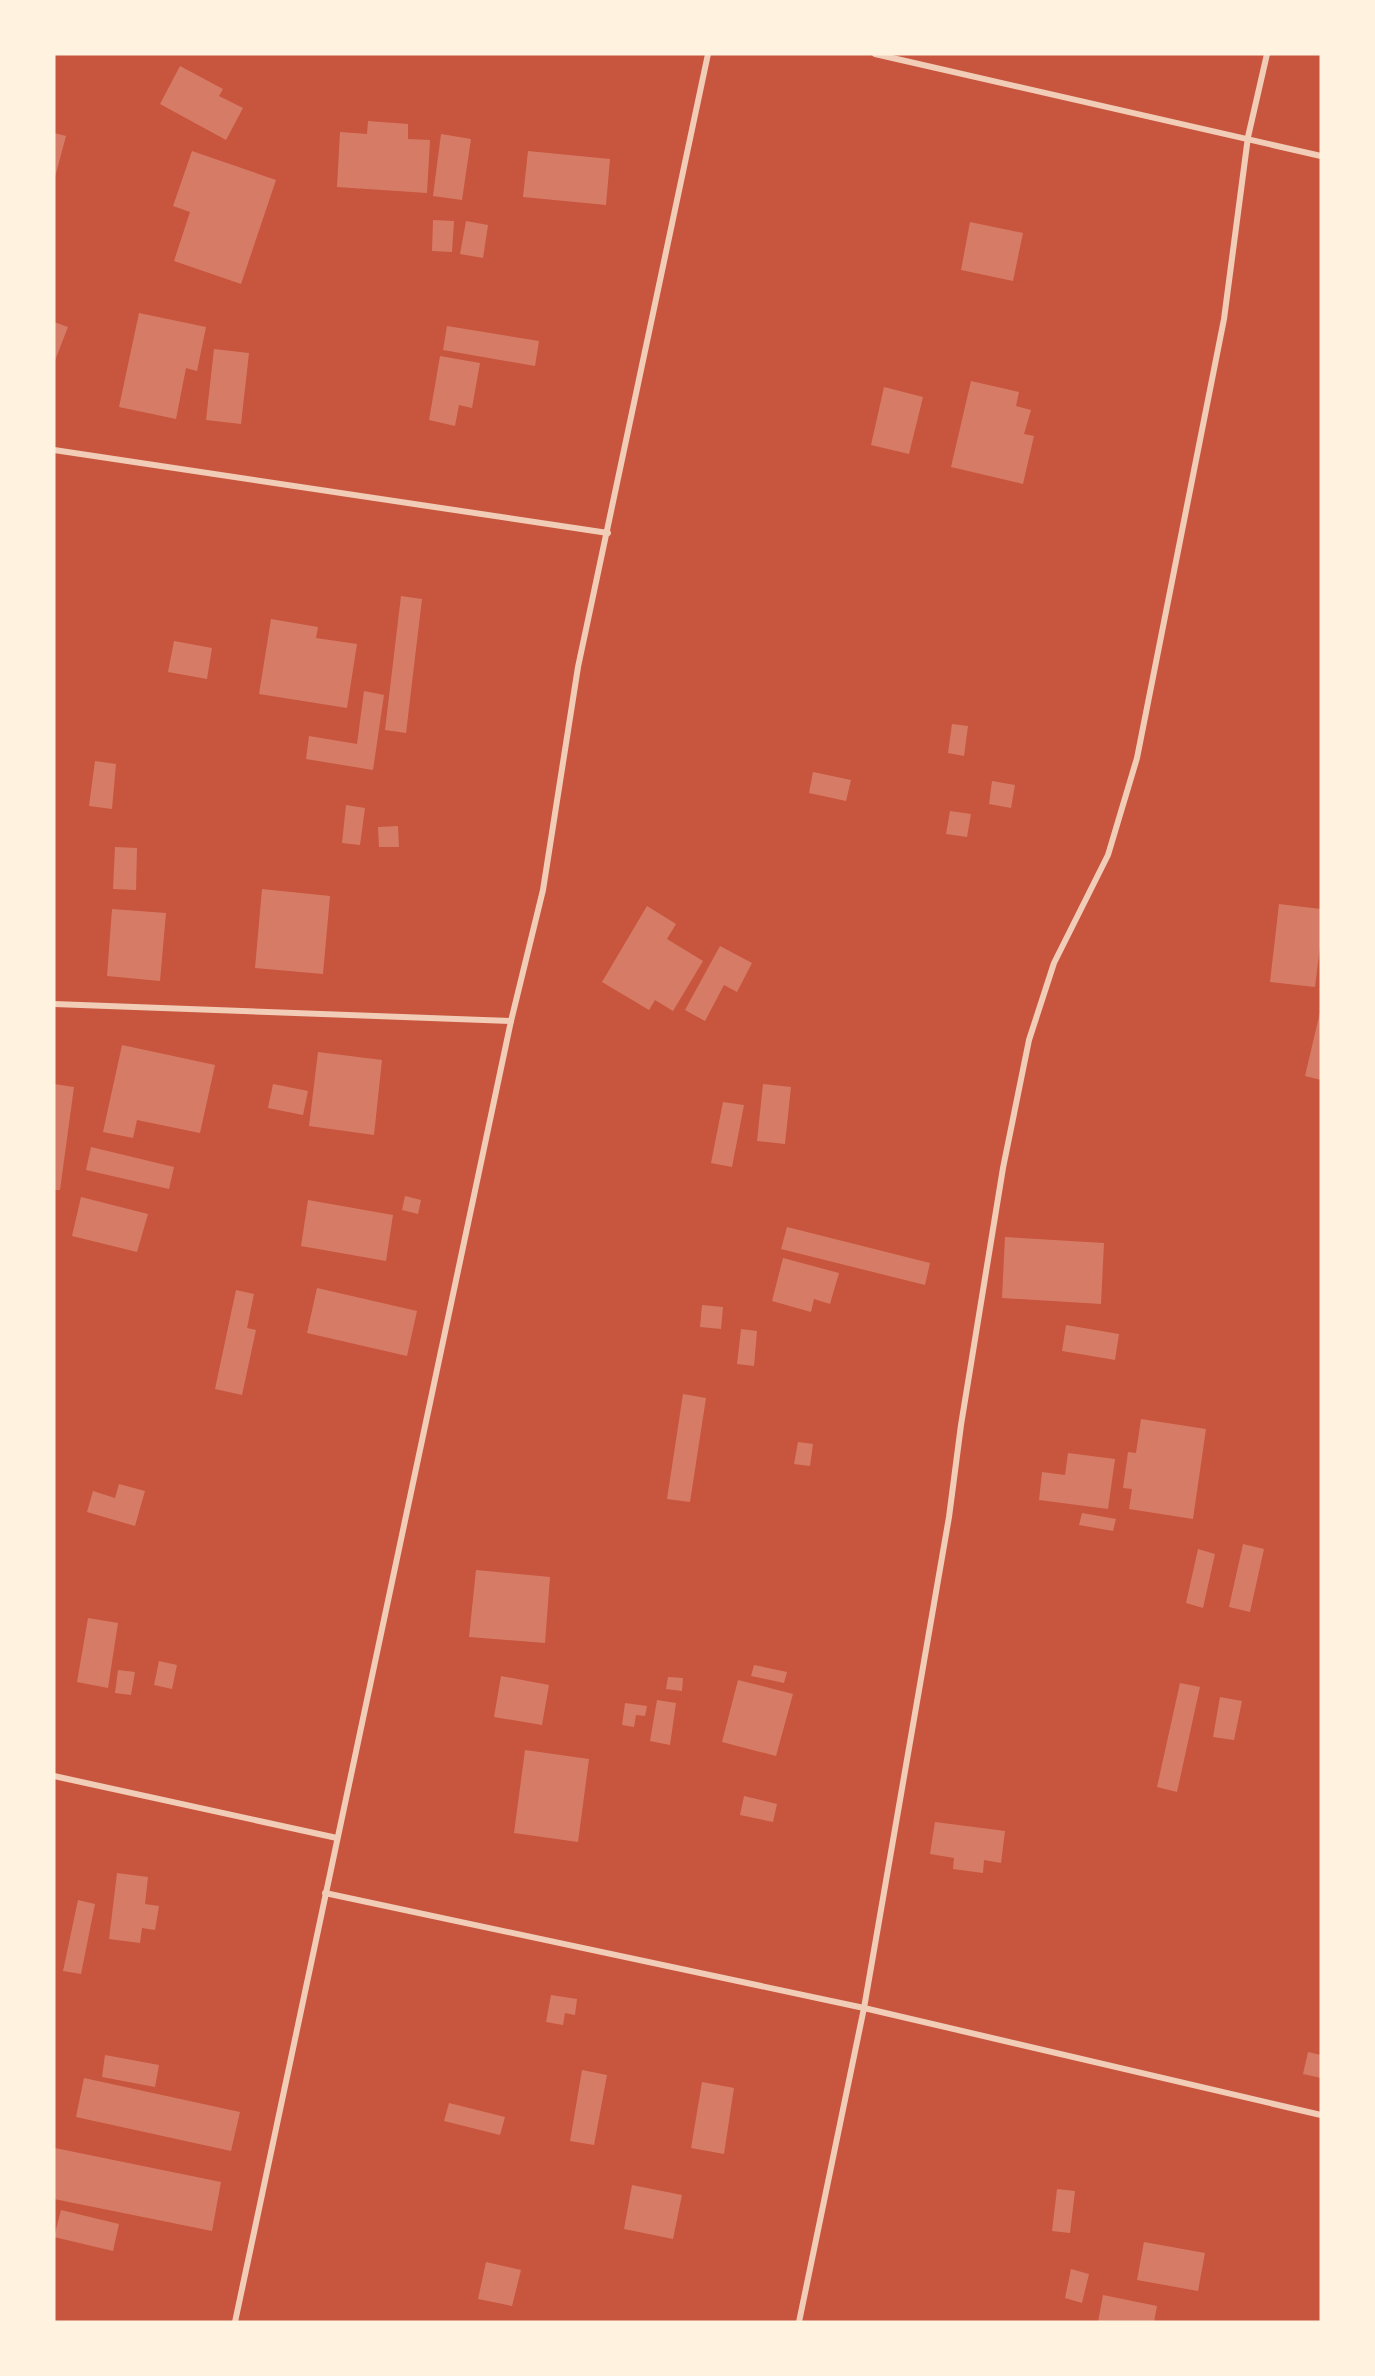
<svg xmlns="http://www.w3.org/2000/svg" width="1375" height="2376" viewBox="0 0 1375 2376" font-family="Cabin,sans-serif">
	<rect width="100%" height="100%" fill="#c8553d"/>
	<!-- building -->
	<g fill="#d67c66">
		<path d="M180,66L223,89L219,96L243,108L226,140L160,104Z"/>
		<path d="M368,121L408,124V139L430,140L427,193L337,187L340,132L367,134Z"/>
		<path d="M54,133L66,136L55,177H54Z"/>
		<path d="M441,134L471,139L462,200L433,196Z"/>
		<path d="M192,151L276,180L241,284L174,261L190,212L173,206Z"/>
		<path d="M528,151L610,159L606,205L523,197Z"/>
		<path d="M433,220L454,221L452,252L432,251Z"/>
		<path d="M466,221L488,225L483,258L460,254Z"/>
		<path d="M970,222L1023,233L1013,281L961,270Z"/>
		<path d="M139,313L206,327L197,371L186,368L176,419L119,407Z"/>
		<path d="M54,322L68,327L54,363Z"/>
		<path d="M447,326L539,341L535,366L443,350Z"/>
		<path d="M214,349L249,353L241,424L206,420Z"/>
		<path d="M440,356L480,363L472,408L459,405L455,426L429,420Z"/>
		<path d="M971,381L1019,392L1016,406L1031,410L1024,434L1034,436L1023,484L951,467Z"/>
		<path d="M884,387L923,397L909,454L871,445Z"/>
		<path d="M401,596L422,599L406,733L385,730Z"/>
		<path d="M271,619L318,627L316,638L357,644L347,708L259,694Z"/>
		<path d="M174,641L212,648L207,679L168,672Z"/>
		<path d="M364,691L384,695L373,770L306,759L309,736L357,744Z"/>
		<path d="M952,724L968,726L964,756L948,753Z"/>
		<path d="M95,761L116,764L112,809L89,806Z"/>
		<path d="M813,772L851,780L846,801L809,793Z"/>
		<path d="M992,781L1015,785L1011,808L989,804Z"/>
		<path d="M346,805L365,808L360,845L342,843Z"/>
		<path d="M950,811L971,814L967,837L946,834Z"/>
		<path d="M398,826L399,847H379L378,827Z"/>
		<path d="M115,847L137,848L136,890L113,889Z"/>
		<path d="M262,889L330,896L323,974L255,968Z"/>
		<path d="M1279,904L1321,909V939L1315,987L1270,982Z"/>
		<path d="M647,906L676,924L667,939L703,961L673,1011L655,1000L649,1010L602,982Z"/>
		<path d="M112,909L166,913L160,981L107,976Z"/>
		<path d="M720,946L752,963L737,992L724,985L705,1021L685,1010Z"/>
		<path d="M1321,1008V1080L1305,1076Z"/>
		<path d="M122,1045L215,1065L200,1133L137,1120L133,1138L103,1132Z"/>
		<path d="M318,1052L382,1060L374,1135L309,1126Z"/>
		<path d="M54,1084L74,1087L60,1190H54Z"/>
		<path d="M273,1084L308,1091L303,1115L268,1108Z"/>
		<path d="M763,1084L791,1087L785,1144L757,1141Z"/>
		<path d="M723,1102L744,1105L732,1167L711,1163Z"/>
		<path d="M91,1147L174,1167L169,1189L86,1170Z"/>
		<path d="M405,1196L421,1200L418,1214L402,1210Z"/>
		<path d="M81,1197L148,1214L137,1252L72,1236Z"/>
		<path d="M308,1200L393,1215L386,1261L301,1246Z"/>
		<path d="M787,1227L930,1263L925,1285L781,1249Z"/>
		<path d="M1005,1237L1104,1243L1101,1304L1002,1298Z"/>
		<path d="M783,1258L839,1273L830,1304L814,1299L811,1312L772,1301Z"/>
		<path d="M317,1288L417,1311L407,1356L307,1333Z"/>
		<path d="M236,1290L254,1294L247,1328L256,1330L242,1395L215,1389Z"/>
		<path d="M702,1305L723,1307L721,1329L700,1327Z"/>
		<path d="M1066,1325L1119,1334L1115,1360L1062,1351Z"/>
		<path d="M741,1329L757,1331L754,1366L737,1364Z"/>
		<path d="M683,1394L706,1398L690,1502L667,1499Z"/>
		<path d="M1141,1419L1206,1429L1193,1519L1129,1509L1132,1489L1123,1488L1128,1452L1136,1453Z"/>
		<path d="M798,1442L813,1444L810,1466L794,1464Z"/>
		<path d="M1068,1453L1115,1459L1108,1509L1039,1500L1042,1472L1065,1475Z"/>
		<path d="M119,1484L145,1491L135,1526L87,1512L93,1491L115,1498Z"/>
		<path d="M1082,1513L1116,1519L1113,1531L1079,1525Z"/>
		<path d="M1243,1544L1264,1549L1250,1612L1229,1607Z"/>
		<path d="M1198,1549L1215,1554L1203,1608L1186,1603Z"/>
		<path d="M476,1570L550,1577L545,1643L469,1637Z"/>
		<path d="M88,1618L118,1623L108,1688L77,1682Z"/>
		<path d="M159,1661L177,1665L172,1689L154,1685Z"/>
		<path d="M754,1665L787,1672L784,1683L751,1676Z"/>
		<path d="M118,1670L135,1672L131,1695L115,1693Z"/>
		<path d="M501,1676L549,1685L542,1725L494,1717Z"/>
		<path d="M668,1677L683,1678L682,1691L666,1689Z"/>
		<path d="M738,1680L793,1694L776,1756L722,1742Z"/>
		<path d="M1180,1683L1200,1687L1177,1792L1157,1787Z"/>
		<path d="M1220,1697L1242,1701L1234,1740L1213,1737Z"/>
		<path d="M657,1700L676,1703L670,1745L650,1741Z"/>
		<path d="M625,1703L647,1706L645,1716L636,1715L634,1727L622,1725Z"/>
		<path d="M525,1750L589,1759L578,1842L514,1833Z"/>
		<path d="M744,1796L777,1804L773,1822L740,1815Z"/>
		<path d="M935,1822L1005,1831L1001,1863L984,1860L983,1873L953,1869L954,1858L930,1854Z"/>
		<path d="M117,1873L148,1877L145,1904L159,1906L155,1930L142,1928L140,1943L109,1939Z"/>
		<path d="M78,1900L95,1904L81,1974L63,1971Z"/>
		<path d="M551,1995L577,1999L575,2015L565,2013L563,2025L546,2022Z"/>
		<path d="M1308,2052L1321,2055V2078L1303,2074Z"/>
		<path d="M105,2055L159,2065L155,2087L102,2077Z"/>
		<path d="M582,2070L607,2075L594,2145L570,2141Z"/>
		<path d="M84,2078L240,2112L231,2151L76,2117Z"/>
		<path d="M702,2082L734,2088L724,2154L691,2148Z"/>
		<path d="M449,2103L505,2117L500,2135L444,2121Z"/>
		<path d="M55,2148L221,2182L212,2231L54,2199Z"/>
		<path d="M632,2185L682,2195L673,2239L624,2229Z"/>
		<path d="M1057,2189L1075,2191L1070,2233L1052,2231Z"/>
		<path d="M61,2210L119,2224L113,2251L54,2237Z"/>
		<path d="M1144,2242L1205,2253L1198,2291L1137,2280Z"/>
		<path d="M486,2262L521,2270L512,2306L478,2299Z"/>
		<path d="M1071,2269L1089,2274L1082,2303L1065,2298Z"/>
		<path d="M1103,2295L1157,2306L1154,2322H1098Z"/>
	</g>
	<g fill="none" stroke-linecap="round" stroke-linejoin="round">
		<!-- minor -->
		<g stroke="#f1ccb7" stroke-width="6">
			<path d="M875,54L1321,156"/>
			<path d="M54,450L608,533"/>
			<path d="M54,1004L511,1021"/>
			<path d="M54,1776L337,1838"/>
			<path d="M325,1893L864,2008L1321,2115"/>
			<path d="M235,2322L511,1021L543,890L578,667L708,54"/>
			<path d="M799,2322L864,2008L949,1517L961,1425L1003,1168L1029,1040L1054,963L1108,855L1137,758L1224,319L1248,137L1267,54"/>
		</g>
	</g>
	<!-- border -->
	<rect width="1375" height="2376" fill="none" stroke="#fff3e0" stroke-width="111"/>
</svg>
